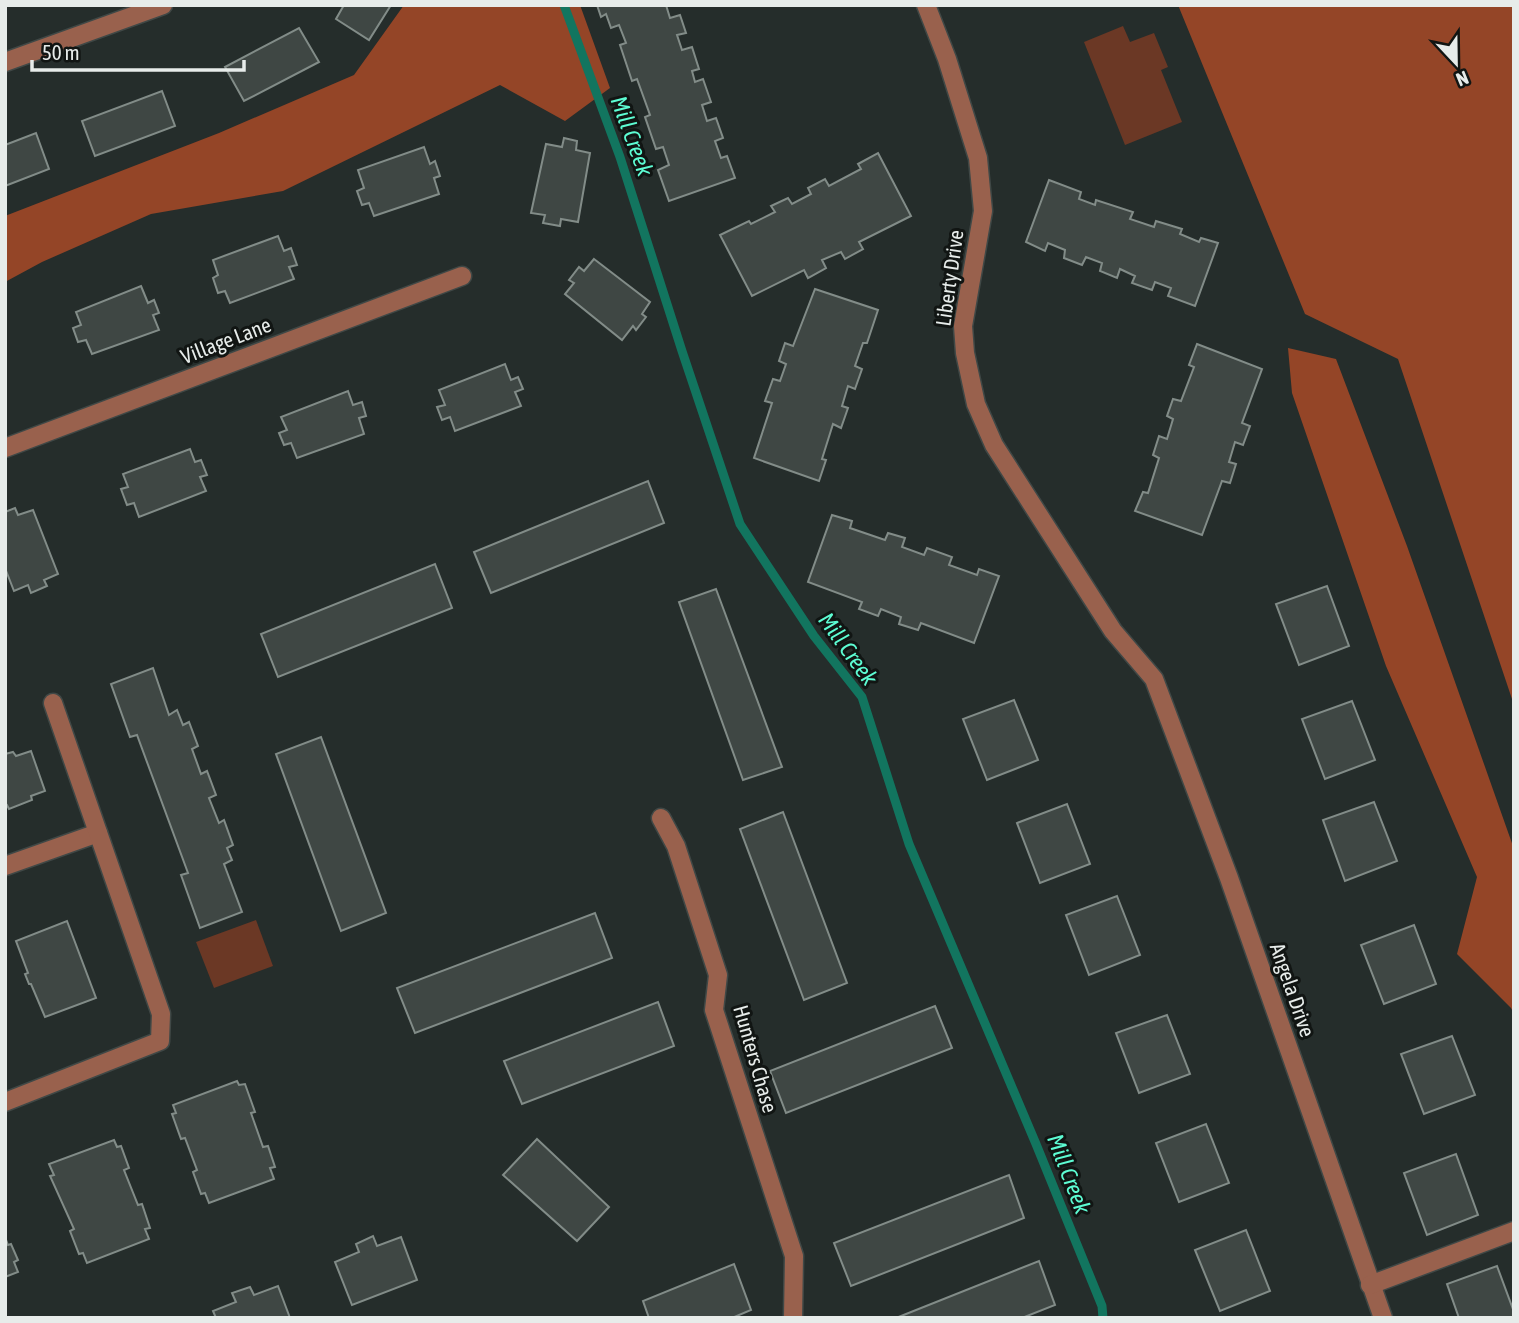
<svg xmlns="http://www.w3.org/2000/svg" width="1519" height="1323" viewBox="0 0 1519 1323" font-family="'Asap Condensed',sans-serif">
	<rect width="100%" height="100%" fill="#252d2b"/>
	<!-- green -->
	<g fill="#6b3825">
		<path d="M1123,26L1130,42L1154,33L1168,67L1161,70L1182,122L1125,145L1084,42Z"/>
		<path d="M256,920L273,966L214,988L196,942Z"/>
	</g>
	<!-- forest -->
	<g fill="#944527">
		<path d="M404,5H580L610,88L565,121L500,85L283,191L151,214L42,262L5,282V216L219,133L354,75Z"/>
		<path d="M1178,5H1514V705L1398,359L1305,314Z"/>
		<path d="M1288,348L1336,359L1407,546L1514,849V1014L1511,1008L1457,954L1477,877L1386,666L1292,393Z"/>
	</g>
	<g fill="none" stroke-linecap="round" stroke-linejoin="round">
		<!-- stream -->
		<path stroke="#12755f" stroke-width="9" d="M564,5L620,157L682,351L740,524L814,636L862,697L909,844L1036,1144L1102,1306L1103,1318"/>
	</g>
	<!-- building -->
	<g fill="#3f4744" stroke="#828c88" stroke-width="2">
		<path d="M344,5H391L369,40L336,19Z"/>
		<path d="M597,5H666L670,18L680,15L686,33L677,35L682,50L692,47L699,69L692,71L695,82L703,79L711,102L702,105L707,121L716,118L723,138L715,141L721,158L727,156L735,178L669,201L658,170L669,165L663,147L656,149L645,117L650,115L637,79L632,81L620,45L626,43L619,25L611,28L606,14L601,17Z"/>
		<path d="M299,28L319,62L244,101L225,67Z"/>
		<path d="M162,91L175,126L95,156L82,121Z"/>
		<path d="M36,133L49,169L5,186V145Z"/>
		<path d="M564,138L577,141L576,150L590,153L578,222L561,219L560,226L543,223L545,215L531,213L546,144L562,147Z"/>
		<path d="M424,147L430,164L435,161L440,176L434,178L439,194L374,216L369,203L362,205L357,191L364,188L358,170Z"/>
		<path d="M878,153L911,216L859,242L863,249L845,259L841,252L822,260L826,268L808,278L804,270L752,296L720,235L749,221L751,224L775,212L771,206L788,198L792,204L811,194L808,188L825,179L829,186L861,169L858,164Z"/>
		<path d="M1049,180L1081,192L1079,199L1095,205L1096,200L1133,212L1130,219L1154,227L1156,221L1182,229L1180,234L1199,242L1201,238L1218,243L1195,306L1168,296L1171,288L1155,282L1152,290L1132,283L1135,276L1120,269L1117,278L1100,271L1102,263L1086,257L1082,265L1064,258L1065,250L1048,243L1045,251L1026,242Z"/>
		<path d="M278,236L284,251L291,248L297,265L289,267L294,279L230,303L225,291L218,293L213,278L218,275L213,260Z"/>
		<path d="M594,259L650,302L642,314L646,317L636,330L633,326L622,340L565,294L574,283L569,280L579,267L584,271Z"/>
		<path d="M141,286L148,303L154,300L159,313L153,315L159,330L92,354L86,340L78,342L73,328L81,325L76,312Z"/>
		<path d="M815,289L878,310L867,343H863L855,366L862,369L855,389L848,386L842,406L848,408L841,428L833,424L822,459L826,460L819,481L754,458L772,403L765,401L773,379L780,381L786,364L779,361L785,343L793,346Z"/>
		<path d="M1197,344L1262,369L1242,423L1250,426L1243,445L1235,442L1229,462L1236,464L1230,483L1222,481L1202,535L1135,511L1143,492L1148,493L1159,458L1153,455L1159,436L1167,439L1173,419L1167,416L1173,399L1181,401L1194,367L1189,365Z"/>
		<path d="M505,364L511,380L518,377L523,389L515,392L521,406L455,431L450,417L442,420L437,407L445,405L439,390Z"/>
		<path d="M348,391L353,405L362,402L366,416L359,418L364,434L297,458L291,443L284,445L279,433L287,430L281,417Z"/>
		<path d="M190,449L195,462L201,460L207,475L200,477L206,491L139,517L134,503L127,505L121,489L128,487L123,474Z"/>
		<path d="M648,481L664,523L491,593L474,552Z"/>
		<path d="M15,508L18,515L33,510L58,574L44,580L47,586L31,593L28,585L14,591L5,568V512Z"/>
		<path d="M832,515L852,521L850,528L885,540L888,533L905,538L902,547L924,555L927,548L952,557L949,565L977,575L979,569L999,576L974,643L921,623L918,630L899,624L901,617L881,609L878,616L859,609L862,602L808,582Z"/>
		<path d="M435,564L452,608L278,677L261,634Z"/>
		<path d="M1327,586L1349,646L1299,665L1276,604Z"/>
		<path d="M716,589L782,767L743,780L679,602Z"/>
		<path d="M153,668L169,715L177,710L183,725L189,722L198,746L192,749L201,774L207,771L216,795L209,798L219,823L224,820L233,845L227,848L232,860L224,864L242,912L200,928L181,875L188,873L137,735L130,737L111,684Z"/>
		<path d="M1014,700L1038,760L987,780L963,719Z"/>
		<path d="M1352,701L1375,760L1325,779L1302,719Z"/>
		<path d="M321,737L386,913L341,931L276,754Z"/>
		<path d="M31,751L45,791L31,796L32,800L9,809L7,805L5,806V754L13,752L16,756Z"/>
		<path d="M1374,802L1397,861L1345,881L1323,820Z"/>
		<path d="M1067,804L1090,864L1040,883L1017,823Z"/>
		<path d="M783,812L847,983L804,1000L740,829Z"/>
		<path d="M1117,896L1140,955L1089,975L1066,915Z"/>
		<path d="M595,913L612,958L415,1033L397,988Z"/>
		<path d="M67,921L96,998L45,1017L31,984H29L25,974L28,973L16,941Z"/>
		<path d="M1414,925L1436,984L1384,1004L1361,945Z"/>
		<path d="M658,1002L674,1046L522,1104L504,1061Z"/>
		<path d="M935,1006L952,1048L786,1113L770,1071Z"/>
		<path d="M1167,1015L1190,1074L1139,1093L1116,1033Z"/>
		<path d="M1452,1036L1475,1095L1424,1114L1401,1054Z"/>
		<path d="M237,1081L239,1085L245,1084L255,1112L251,1113L263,1147L268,1146L275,1167L270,1168L274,1179L209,1203L205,1193L201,1194L193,1172L197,1170L185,1138L181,1139L172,1114L176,1113L173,1105Z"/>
		<path d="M1206,1124L1229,1183L1179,1202L1156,1143Z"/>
		<path d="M537,1139L609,1207L577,1241L503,1175Z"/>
		<path d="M114,1140L117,1147L121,1146L129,1168L124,1170L138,1205L142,1204L150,1228L145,1229L149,1239L87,1263L83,1253L79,1254L70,1231L74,1229L50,1176L54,1175L49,1164Z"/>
		<path d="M1456,1154L1478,1215L1427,1235L1404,1173Z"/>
		<path d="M1009,1175L1024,1218L851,1286L834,1243Z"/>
		<path d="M1246,1230L1270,1291L1220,1311L1195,1250Z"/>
		<path d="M373,1236L377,1246L401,1237L417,1280L352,1305L335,1262L359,1252L356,1244Z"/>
		<path d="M5,1237L8,1245L11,1244L18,1260L14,1262L18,1272L5,1277Z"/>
		<path d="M1039,1261L1055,1305L1022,1318H896Z"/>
		<path d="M734,1264L751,1310L732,1318H649L643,1301Z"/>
		<path d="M1497,1266L1514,1312V1318H1459L1447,1284Z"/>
		<path d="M278,1286L290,1318H216L213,1311L236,1302L232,1293L250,1287L254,1295Z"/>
	</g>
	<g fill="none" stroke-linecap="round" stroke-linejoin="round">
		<!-- minor casing -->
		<g stroke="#404846" stroke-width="21">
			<g id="minor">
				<path d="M926,5L947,59L978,158L983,211L963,326L965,353L976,404L994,445L1113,631L1154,679L1229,878L1383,1318"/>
				<path d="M5,62L163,5"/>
				<path d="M5,448L462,276"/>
				<path d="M661,818L676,846L718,975L714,1010L794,1256L793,1318"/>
				<path d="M5,866L98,833"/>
				<path d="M5,1102L160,1041L161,1014L53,703"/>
				<path d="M1370,1285L1514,1231"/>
			</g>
		</g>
		<!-- minor -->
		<use href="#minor" stroke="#99614d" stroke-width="18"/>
	</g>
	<g text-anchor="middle" stroke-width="6" stroke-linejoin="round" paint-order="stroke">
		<!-- street labels -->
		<g font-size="21" fill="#e7ecea" stroke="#111513">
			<text transform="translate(950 278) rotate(-82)" y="7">Liberty Drive</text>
			<text transform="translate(226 341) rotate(-21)" y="7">Village Lane</text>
			<text transform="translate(1292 990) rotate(71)" y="7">Angela Drive</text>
			<text transform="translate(755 1059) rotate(74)" y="7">Hunters Chase</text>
		</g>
		<!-- water labels -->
		<g font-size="23" font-style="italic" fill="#5dfcd3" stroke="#111513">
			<text transform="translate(632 136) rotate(70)" y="8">Mill Creek</text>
			<text transform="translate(848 649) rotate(54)" y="8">Mill Creek</text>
			<text transform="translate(1069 1174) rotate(69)" y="8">Mill Creek</text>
		</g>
	</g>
	<!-- border -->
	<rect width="1519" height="1323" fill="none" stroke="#e7ecea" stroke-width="14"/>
	<!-- north arrow -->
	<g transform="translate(1456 63) rotate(158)" stroke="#111513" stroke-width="5" paint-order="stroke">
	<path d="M0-5L12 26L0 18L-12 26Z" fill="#e7ecea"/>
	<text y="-10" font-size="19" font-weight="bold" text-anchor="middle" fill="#e7ecea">N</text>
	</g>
	<!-- scale -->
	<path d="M32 60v10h212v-10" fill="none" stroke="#e7ecea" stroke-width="3.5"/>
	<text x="42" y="60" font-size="21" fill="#e7ecea" stroke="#111513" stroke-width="5" paint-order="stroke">50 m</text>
</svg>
